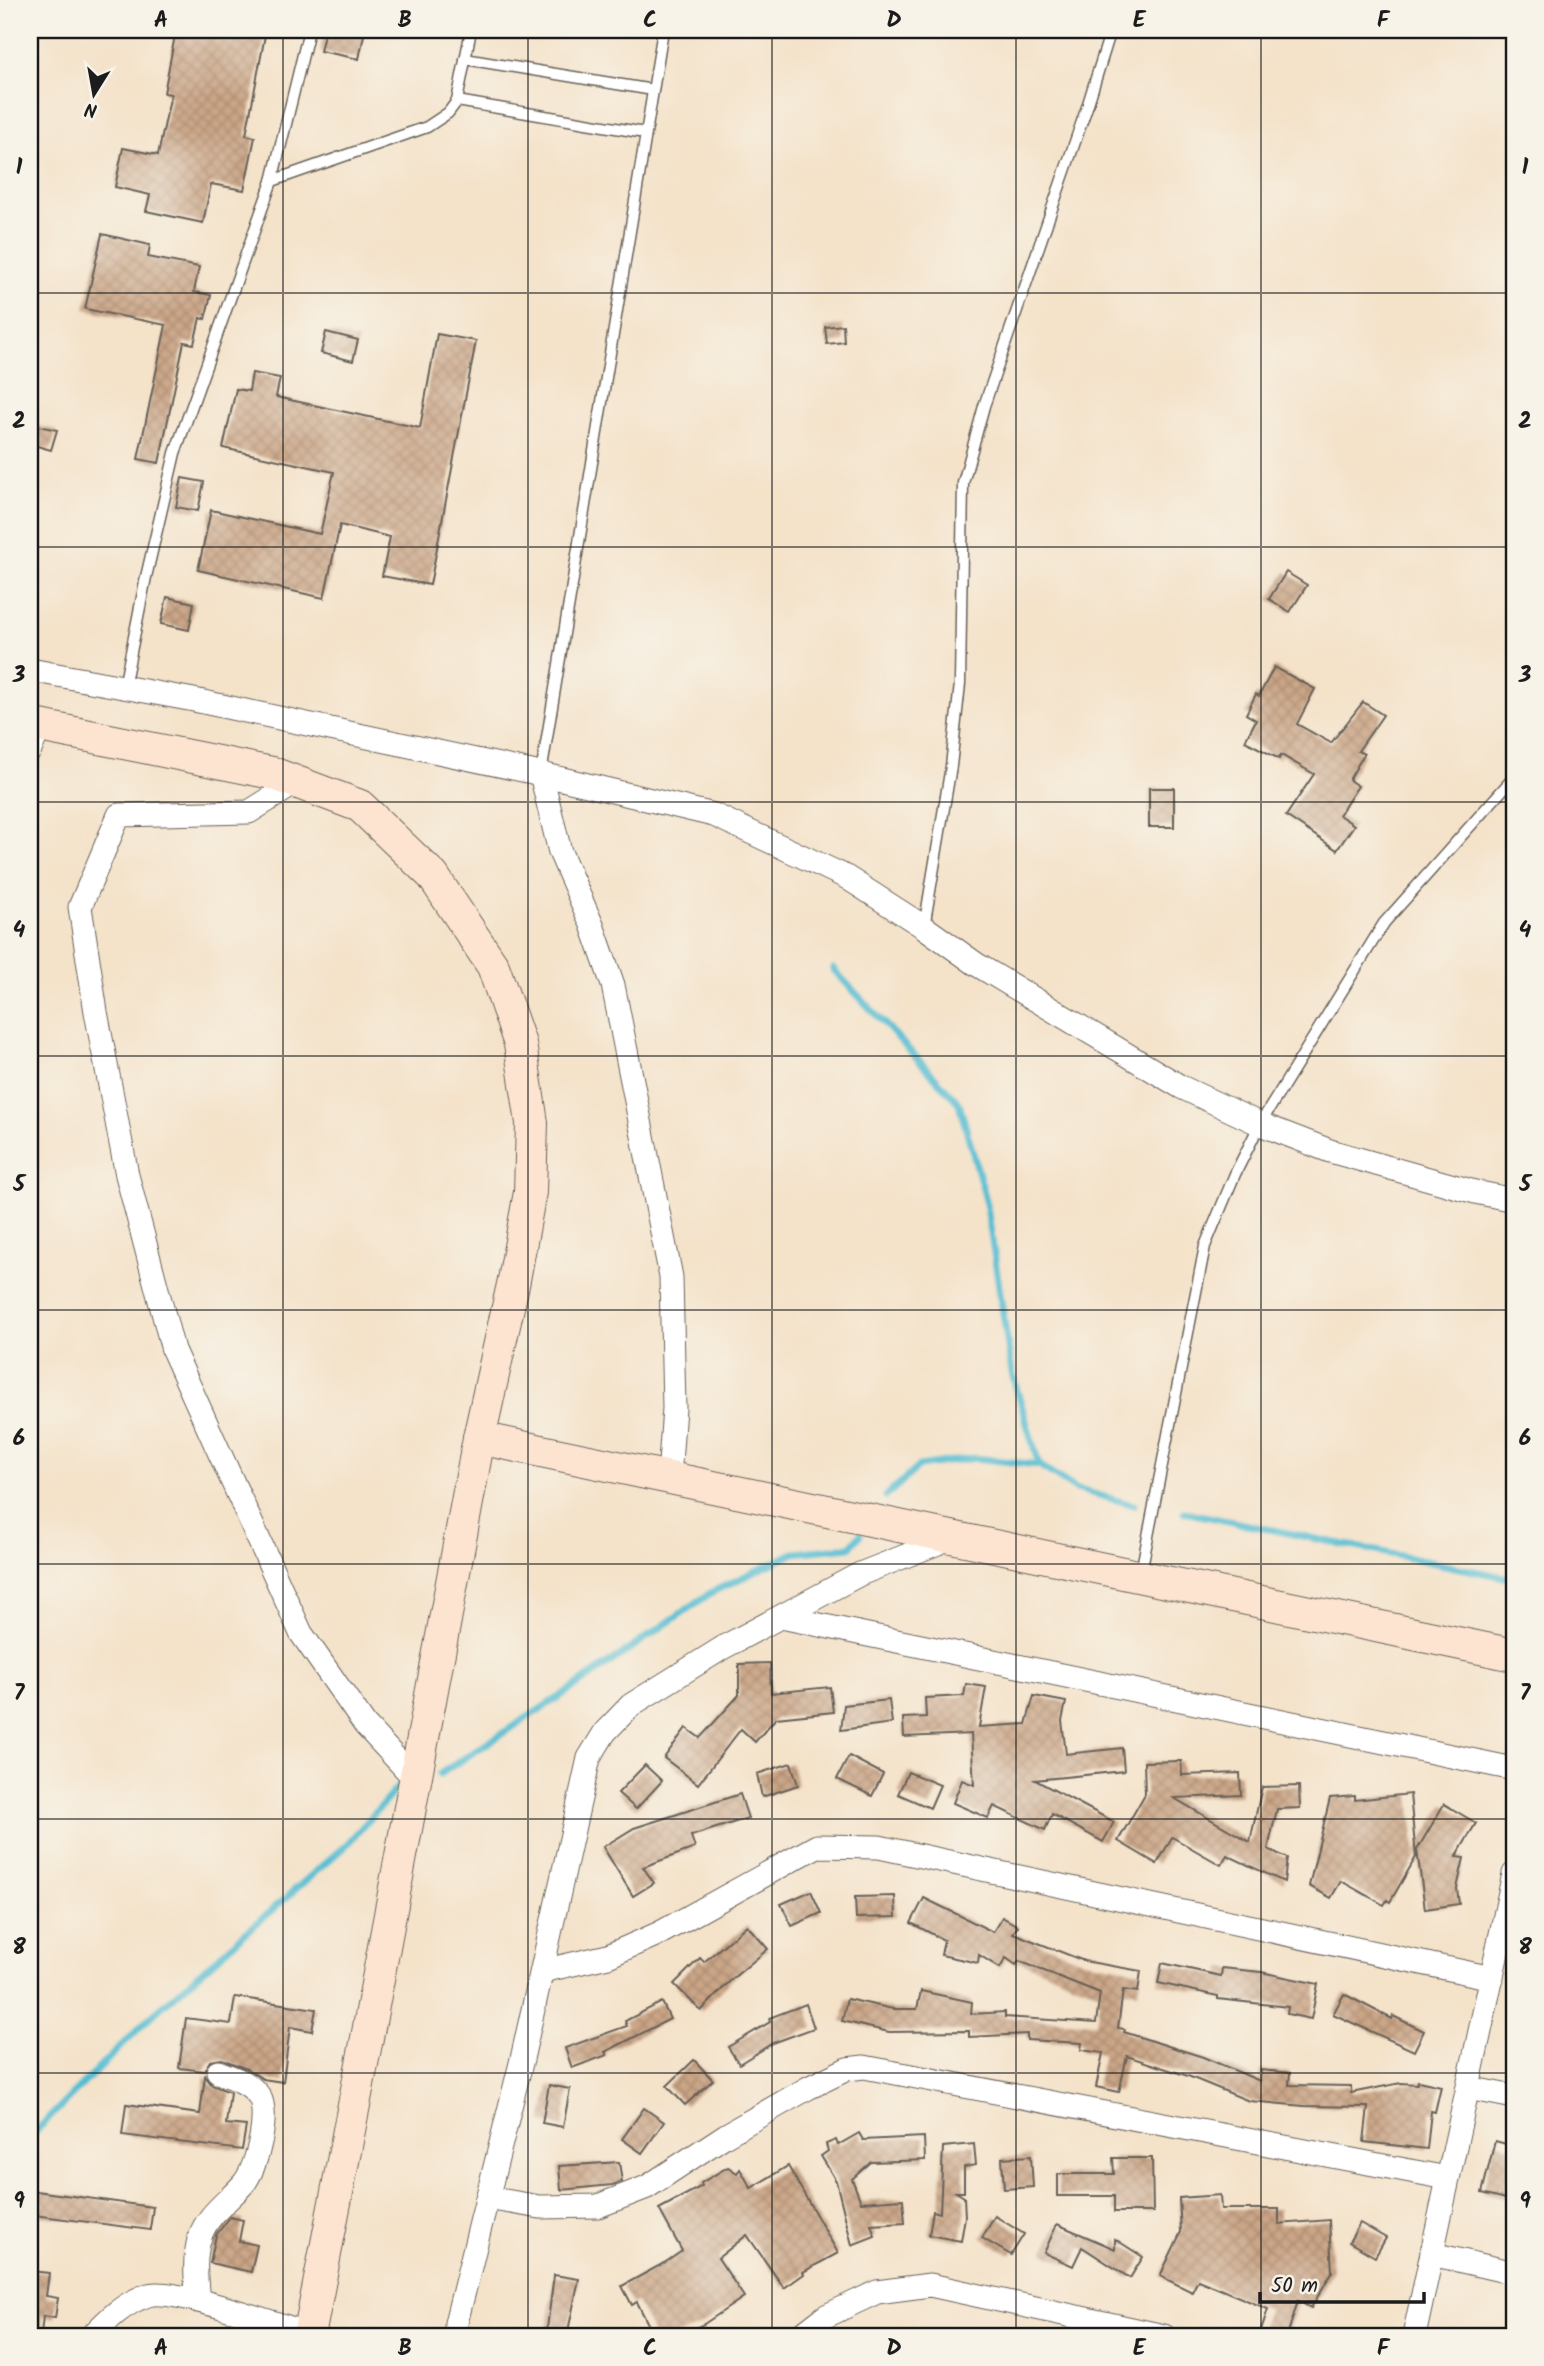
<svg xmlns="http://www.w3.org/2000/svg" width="1544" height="2366" viewBox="0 0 1544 2366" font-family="Kalam,sans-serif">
	<defs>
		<pattern id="building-cross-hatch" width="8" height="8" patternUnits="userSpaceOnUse" patternTransform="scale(1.75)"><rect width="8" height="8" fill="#caa586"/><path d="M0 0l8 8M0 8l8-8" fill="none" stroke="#ad8d73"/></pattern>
	</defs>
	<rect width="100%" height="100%" fill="#f7f3e8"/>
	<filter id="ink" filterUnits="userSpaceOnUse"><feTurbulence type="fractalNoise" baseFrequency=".0143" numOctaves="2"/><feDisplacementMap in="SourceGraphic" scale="14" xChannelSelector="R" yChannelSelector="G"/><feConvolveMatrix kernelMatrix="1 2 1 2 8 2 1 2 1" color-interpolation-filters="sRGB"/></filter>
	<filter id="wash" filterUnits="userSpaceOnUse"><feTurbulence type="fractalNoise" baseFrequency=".00686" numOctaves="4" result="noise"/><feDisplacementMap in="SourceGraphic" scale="28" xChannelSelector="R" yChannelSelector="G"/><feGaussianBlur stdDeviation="1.57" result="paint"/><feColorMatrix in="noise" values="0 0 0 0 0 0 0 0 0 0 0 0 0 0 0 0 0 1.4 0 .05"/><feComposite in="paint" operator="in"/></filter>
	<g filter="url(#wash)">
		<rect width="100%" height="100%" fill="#f4e2c9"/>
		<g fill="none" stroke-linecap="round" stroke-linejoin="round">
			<!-- stream -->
			<g stroke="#54bdd2" stroke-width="7">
				<path d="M833,969L959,1103L986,1200L1012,1373L1039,1465L1076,1489L1134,1505"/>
				<path d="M886,1496L919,1466L975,1458L1039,1465"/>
				<path d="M1184,1512L1514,1579"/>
				<path d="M440,1774L579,1684L712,1592L794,1553L850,1547L860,1535"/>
				<path d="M30,2137L150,2017L346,1845L399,1786"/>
			</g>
		</g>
		<g id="blocks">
			<!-- building -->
			<g fill="url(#building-cross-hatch)">
				<path d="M176,30H266L246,135L255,137L244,190L211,184L203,223L146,211L150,195L115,187L123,148L158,155L171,94L164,93Z"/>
				<path d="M325,30H365L359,59L320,51Z"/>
				<path d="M102,234L150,245L148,257L199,267L194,292L211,295L205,319L200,318L194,344L184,342L159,463L138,459L166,325L85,309Z"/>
				<path d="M843,325L844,342L827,344L825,327Z"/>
				<path d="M326,332L358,340L353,361L321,353Z"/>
				<path d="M437,334L476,341L430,585L382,576L390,537L340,525L324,598L198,570L211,510L320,534L334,472L223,448L236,389L249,391L252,373L280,378L276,397L420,428Z"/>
				<path d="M30,424L57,430L51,450L30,444Z"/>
				<path d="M182,478L204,482L198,511L176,507Z"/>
				<path d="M1286,572L1307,585L1290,612L1269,599Z"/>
				<path d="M167,597L194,603L189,630L161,624Z"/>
				<path d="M1274,667L1315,689L1297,724L1331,743L1363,702L1383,715L1358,751L1364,754L1349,780L1358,786L1339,815L1354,825L1337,850L1286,816L1314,774L1281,755L1279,759L1245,741L1256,720L1246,714L1256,694L1259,696Z"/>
				<rect x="1149" y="788" width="25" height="39"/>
				<path d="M770,1663L771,1693L830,1687L833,1712L776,1718L755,1742L741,1729L698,1784L664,1758L686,1728L700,1738L739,1695V1664Z"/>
				<path d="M966,1684L986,1687L979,1727L1026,1724L1034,1696L1066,1702L1062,1721L1066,1754L1122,1748L1124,1771L1035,1780L1114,1822L1103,1842L1052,1814L1045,1830L994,1806L988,1818L953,1803L962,1780L974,1785L971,1734L904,1737L903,1718L926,1717L925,1698L964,1696Z"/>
				<path d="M889,1700L892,1723L841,1730L844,1705Z"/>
				<path d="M849,1756L883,1774L872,1796L837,1779Z"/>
				<path d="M1181,1761L1182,1775L1240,1773L1241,1795L1174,1798L1250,1842L1262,1787L1299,1786L1300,1808L1277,1809L1268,1849L1287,1858L1284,1882L1227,1855L1221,1865L1172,1837L1157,1864L1118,1841L1145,1794L1144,1762Z"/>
				<path d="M791,1763L798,1785L762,1797L757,1774Z"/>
				<path d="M645,1765L662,1781L636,1809L618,1793Z"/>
				<path d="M908,1772L940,1785L930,1808L898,1794Z"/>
				<path d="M740,1794L748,1818L691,1836L695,1848L643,1867L654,1883L633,1896L603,1847L634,1828Z"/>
				<path d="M1410,1794L1416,1857L1390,1902L1387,1900L1384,1905L1341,1881L1331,1898L1309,1886L1330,1798L1355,1796V1800Z"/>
				<path d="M1444,1804L1476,1823L1456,1857L1464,1858L1457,1888L1459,1904L1425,1909L1417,1850Z"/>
				<path d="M811,1891L821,1913L792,1926L781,1904Z"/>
				<path d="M895,1896L896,1917L856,1918L855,1897Z"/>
				<path d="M924,1898L993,1932L1002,1917L1018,1926L1013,1933L1084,1961L1141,1971L1138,1992L1123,1990L1118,2028L1125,2029L1124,2032L1203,2057L1260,2081L1261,2070L1290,2073L1289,2085L1351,2086V2093L1401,2083L1417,2084L1418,2081L1441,2086L1435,2112L1431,2111L1427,2149L1364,2142L1368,2107L1304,2106L1249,2101L1188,2076L1127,2056L1119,2092L1096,2087L1103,2053L1081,2050L1082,2043L1027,2040V2034L969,2037V2031L889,2032L842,2021L847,1999L893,2009H917L921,1991L972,2002L971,2014L1005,2012V2017L1096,2023L1100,1993L1019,1961L1016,1965L1006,1958L1000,1968L979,1955L978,1963L941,1955L944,1940L911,1923Z"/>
				<path d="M747,1925L768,1949L732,1979L701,2011L674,1984L700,1958L704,1962Z"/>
				<path d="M1162,1963L1221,1976L1222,1968L1261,1972L1318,1984L1311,2019L1287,2014L1288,2007L1218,1999V1996L1158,1983Z"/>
				<path d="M1344,1994L1392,2019L1393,2016L1424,2031L1414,2051L1333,2014Z"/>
				<path d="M235,1997L316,2009L312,2031L290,2027L283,2082L263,2079L247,2069L222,2059L210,2061L204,2071L179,2068L186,2018L231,2024Z"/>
				<path d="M662,2002L670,2019L605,2052L607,2055L572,2068L565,2048L627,2026L625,2021Z"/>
				<path d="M806,2004L814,2028L773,2043L739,2064L728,2047L770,2022L769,2018Z"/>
				<path d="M694,2060L713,2080L685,2105L667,2086Z"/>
				<path d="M205,2076L212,2085L230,2092L226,2124L246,2126L242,2150L122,2135L126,2104L200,2114Z"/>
				<path d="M549,2085L570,2089L563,2127L542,2123Z"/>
				<path d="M644,2108L664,2122L642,2153L622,2139Z"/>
				<path d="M859,2133L863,2140L924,2137L925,2160L871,2162L852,2179L861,2202L903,2199L905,2223L871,2225L875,2236L852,2245L836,2181L821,2156L828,2151L826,2144L836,2140L838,2145Z"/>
				<path d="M1495,2141L1514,2146V2201L1482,2193Z"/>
				<path d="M974,2144L976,2165L964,2167V2192H956L964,2197L965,2217L961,2241L929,2235L933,2211L940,2213L943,2147Z"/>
				<path d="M1031,2156L1033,2187L1004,2189L1002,2158Z"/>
				<path d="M1113,2158H1152L1153,2212H1114V2196H1058V2174H1114Z"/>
				<path d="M619,2162L622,2182L612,2185L561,2190L559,2166Z"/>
				<path d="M788,2166L838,2253L803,2272L804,2274L784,2288L747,2235L718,2258L744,2297L704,2324L678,2336H654L637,2302L632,2305L622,2286L666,2262L682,2251L659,2209L702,2186L701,2183L728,2167L737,2173L740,2169L751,2188Z"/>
				<path d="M36,2191L153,2207L150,2230L33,2215Z"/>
				<path d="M1220,2195L1221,2209H1279V2224L1329,2220L1332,2272L1311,2308L1298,2301L1287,2336H1259L1268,2309L1198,2280L1192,2292L1160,2276L1181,2232L1179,2198Z"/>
				<path d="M995,2216L1024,2234L1011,2255L982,2238Z"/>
				<path d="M230,2217L243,2220L239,2241L257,2245L251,2272L210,2263L216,2235Z"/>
				<path d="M1360,2223L1386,2238L1375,2257L1349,2242Z"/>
				<path d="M1057,2224L1115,2249V2239L1143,2257L1130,2278L1082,2247L1073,2266L1044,2253Z"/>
				<path d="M30,2271L49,2273L46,2296L58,2298L55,2318L43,2316L41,2334H30Z"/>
				<path d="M554,2275L579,2279L567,2336H546Z"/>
			</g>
		</g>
	</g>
	<g filter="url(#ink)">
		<use href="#blocks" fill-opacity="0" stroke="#686159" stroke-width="2"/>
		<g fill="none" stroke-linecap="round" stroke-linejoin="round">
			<!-- lane casing -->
			<g stroke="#686159" stroke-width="13">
				<g id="lane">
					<path d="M465,59L653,90"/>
					<path d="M457,101L645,133"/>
					<path d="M272,181L427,127L448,113L457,101L471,30"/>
					<path d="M124,687L146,577L175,453L272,181L309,30"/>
					<path d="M541,774L663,30"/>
					<path d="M924,927L951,766L960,684L963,483L984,406L1087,107L1111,30"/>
					<path d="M1141,1572L1205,1246L1235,1174L1260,1124L1384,923L1514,777"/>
				</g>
			</g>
			<!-- street casing -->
			<g stroke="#686159" stroke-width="25">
				<g id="street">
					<path d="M30,670L194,700L541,774L714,815L846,877L924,927L976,964L1181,1087L1260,1124L1330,1151L1475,1192L1514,1200"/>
					<path d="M30,750L40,726"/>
					<path d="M541,774L560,852L592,925L613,985L671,1277L674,1408L669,1477"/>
					<path d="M297,782L249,812L119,815L80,907L96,1012L127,1175L173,1350L301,1633L365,1725L415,1779"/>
					<path d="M781,1617L1514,1769"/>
					<path d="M542,1971L608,1956L660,1933L817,1846L879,1847L1492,1978"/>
					<path d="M1468,2088L1514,2097"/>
					<path d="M487,2198L540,2207L598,2206L647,2187L726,2135L808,2088L847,2069L864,2067L1447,2178"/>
					<path d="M1432,2254L1514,2273"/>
					<path d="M198,2301C196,2280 193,2258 200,2237C207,2214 229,2201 244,2183C257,2168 270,2113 259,2096C249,2082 233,2078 218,2072"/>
					<path d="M92,2336C108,2319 124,2303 148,2295C172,2287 279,2325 309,2334"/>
					<path d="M456,2336V2323L522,2059L589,1758L605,1732L631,1705L724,1647L860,1574L953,1537"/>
					<path d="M800,2336L826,2316L877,2292L930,2285L1164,2336"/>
					<path d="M1414,2336L1514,1874"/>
				</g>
			</g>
			<!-- secondary casing -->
			<g stroke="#686159" stroke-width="34">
				<g id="secondary">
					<path d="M30,724L272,773L360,806L433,876L493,966L520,1044L532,1123L530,1192L514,1280L479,1438L367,2038L309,2336"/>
					<path d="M479,1438L1514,1655"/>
				</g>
			</g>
			<!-- lane -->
			<use href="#lane" stroke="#fff" stroke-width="10"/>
			<!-- street -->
			<use href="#street" stroke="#fff" stroke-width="23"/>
			<!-- secondary -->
			<use href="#secondary" stroke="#fde4d1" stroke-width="32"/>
		</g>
	</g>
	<!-- grid -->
	<path fill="none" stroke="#1c1c1c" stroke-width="2" stroke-opacity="0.55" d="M283,30V2336M528,30V2336M772,30V2336M1016,30V2336M1261,30V2336M30,293H1514M30,547H1514M30,802H1514M30,1056H1514M30,1310H1514M30,1564H1514M30,1819H1514M30,2073H1514"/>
	<!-- margin -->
	<rect width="1544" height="2366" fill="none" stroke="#f7f3e8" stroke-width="77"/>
	<!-- north arrow -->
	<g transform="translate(94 94) rotate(191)" stroke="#f7f3e8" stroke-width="5" paint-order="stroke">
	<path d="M0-5L12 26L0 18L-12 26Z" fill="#1c1c1c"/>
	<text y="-10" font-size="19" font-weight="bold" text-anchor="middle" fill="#1c1c1c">N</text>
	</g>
	<!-- scale -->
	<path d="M1260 2292v10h164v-10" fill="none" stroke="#1c1c1c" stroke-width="3.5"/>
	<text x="1271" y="2292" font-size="21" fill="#1c1c1c" stroke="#f7f3e8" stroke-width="5" paint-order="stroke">50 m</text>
	<rect x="38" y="38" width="1468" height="2290" fill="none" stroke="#1c1c1c" stroke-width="2.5"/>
	<g font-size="23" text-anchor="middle" font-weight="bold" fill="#1c1c1c">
		<text x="161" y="27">A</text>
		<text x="405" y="27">B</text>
		<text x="650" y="27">C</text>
		<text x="894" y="27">D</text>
		<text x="1139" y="27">E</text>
		<text x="1383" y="27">F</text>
		<text x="19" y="174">1</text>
		<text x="1525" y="174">1</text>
		<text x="19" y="428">2</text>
		<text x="1525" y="428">2</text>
		<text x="19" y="682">3</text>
		<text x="1525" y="682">3</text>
		<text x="19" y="937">4</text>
		<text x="1525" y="937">4</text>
		<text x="19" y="1191">5</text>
		<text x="1525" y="1191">5</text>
		<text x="19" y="1445">6</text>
		<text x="1525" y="1445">6</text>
		<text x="19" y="1700">7</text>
		<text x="1525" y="1700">7</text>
		<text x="19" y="1954">8</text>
		<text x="1525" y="1954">8</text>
		<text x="19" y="2208">9</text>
		<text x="1525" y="2208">9</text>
		<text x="161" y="2355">A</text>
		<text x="405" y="2355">B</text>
		<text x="650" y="2355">C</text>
		<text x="894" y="2355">D</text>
		<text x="1139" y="2355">E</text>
		<text x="1383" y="2355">F</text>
	</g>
</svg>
